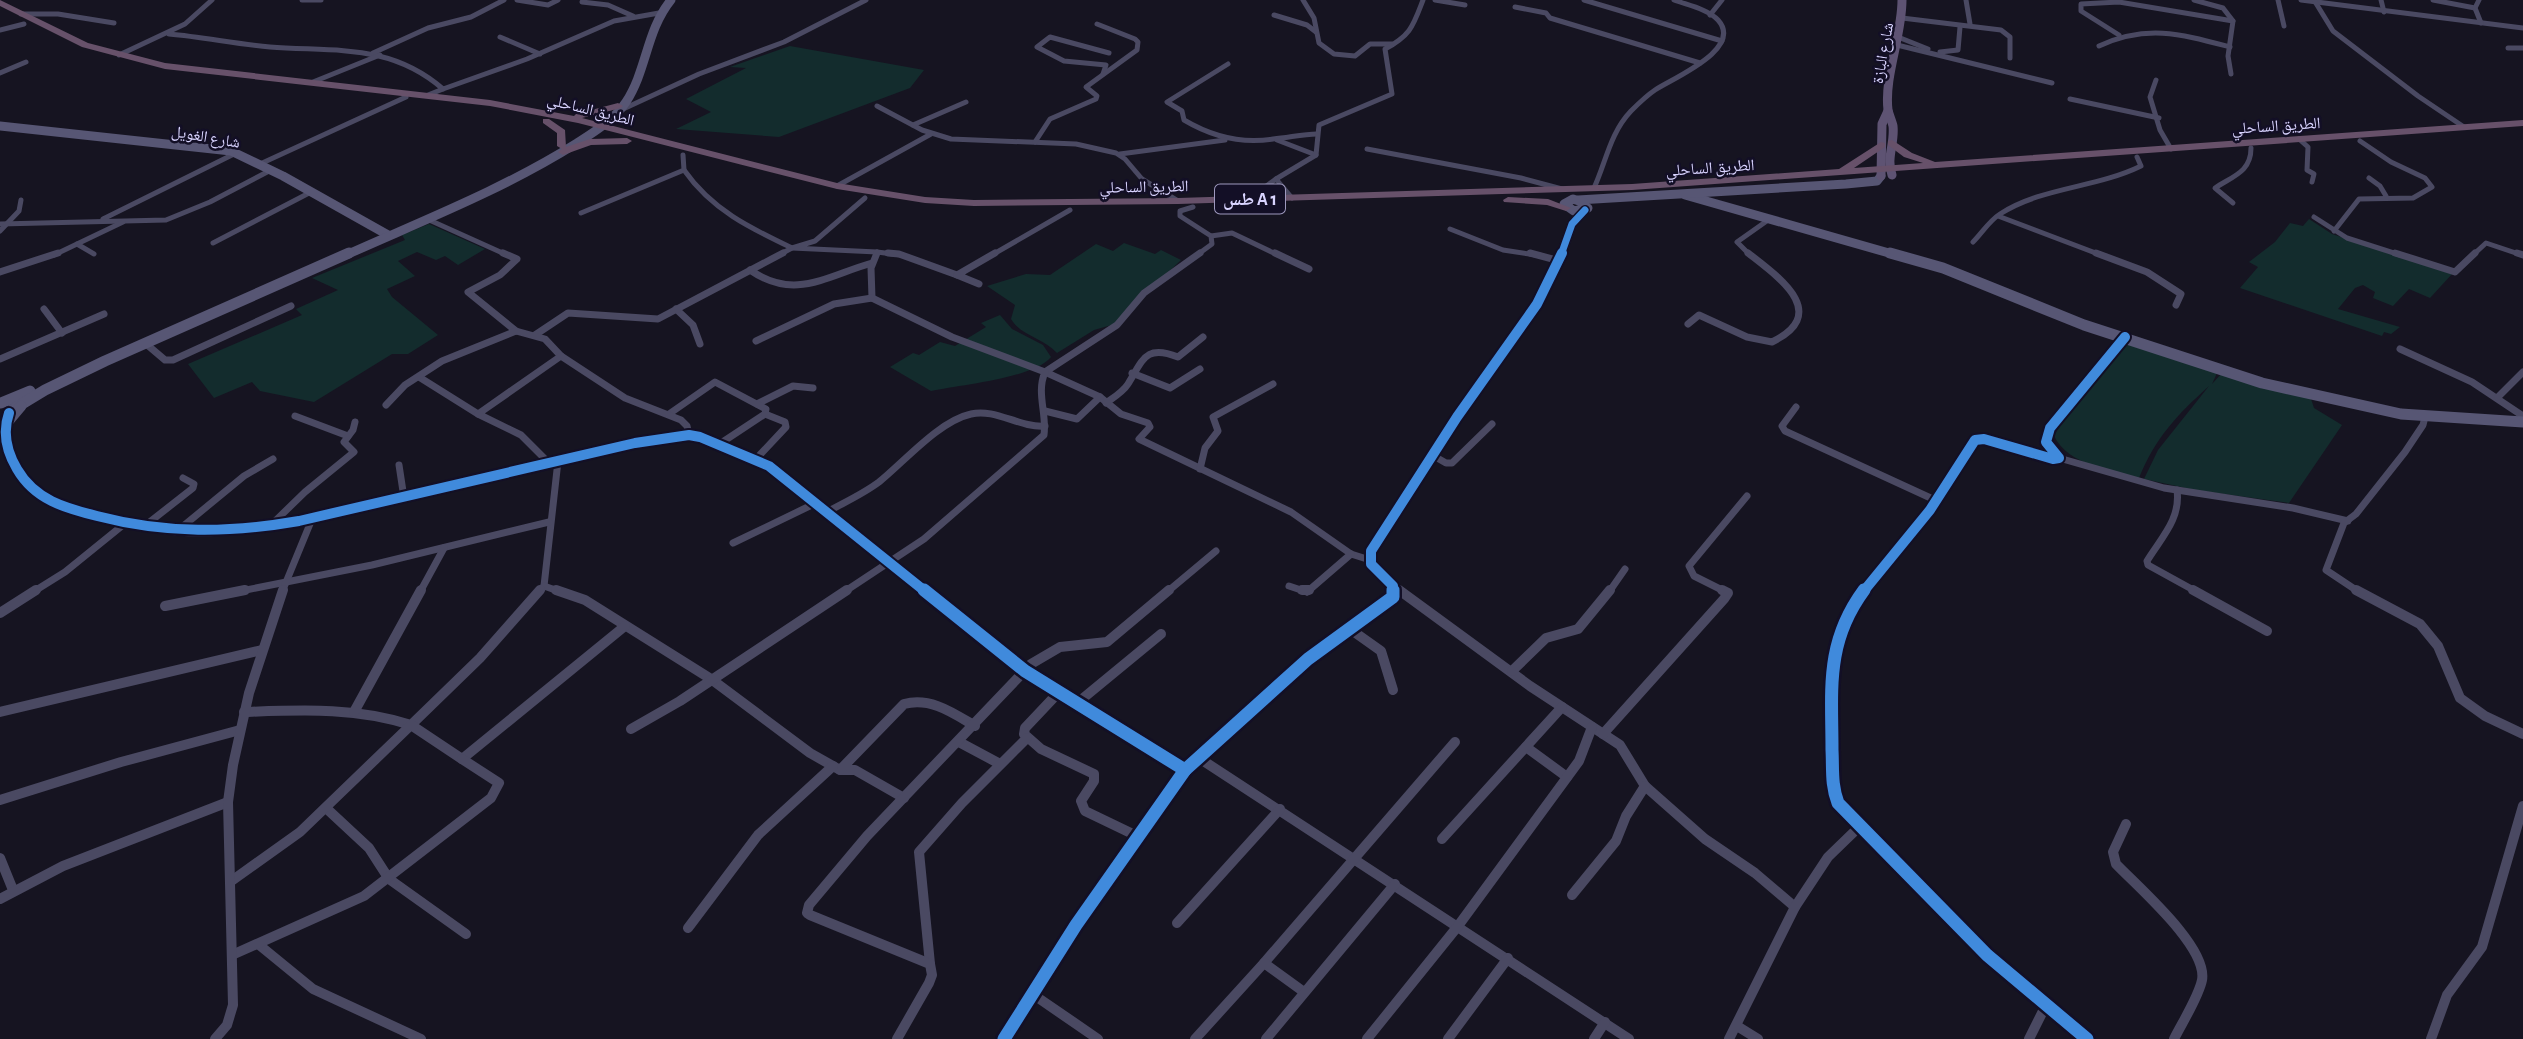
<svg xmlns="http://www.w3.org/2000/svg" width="2523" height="1039" viewBox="0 0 2523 1039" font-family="'Alegreya Sans','Noto Naskh Arabic',sans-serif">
	<rect width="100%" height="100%" fill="#161421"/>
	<!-- green -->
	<g fill="#132c2d">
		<path d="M790,46L924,70L910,88L779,137L676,129L711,112L686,99L746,68L730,67Z"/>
		<path d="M2309,219L2332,234L2452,274L2430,298L2409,289L2393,306L2373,298L2375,292L2363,285L2355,288L2338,309L2400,327L2391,334L2384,332L2382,336L2240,288L2258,267L2249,262L2275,242L2290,223L2303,226Z"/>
		<path d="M429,224L485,249L458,265L445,256L436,260L417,252L398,261L415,276L387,289L392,297L438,335L408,354H392L314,402L260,391L252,382L214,398L188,364L302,315L296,309L338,290L312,278L405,240L402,235Z"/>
		<path d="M1124,243L1155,254L1161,250L1181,260L1115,324L1094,330L1057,353C1044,338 1021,336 1011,319L1015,305L987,286L1026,274L1050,275L1096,244L1113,251Z"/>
		<path d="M1000,315L1012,329L1043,345L1051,357C1034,378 960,385 931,391L890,367L913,353L919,355L940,342L955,346L986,327L981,323Z"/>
		<path d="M2129,340L2218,371L2212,384L2222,373L2310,396L2314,408L2342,425L2289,503L2195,490L2144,479L2158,450L2209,386C2176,416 2156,437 2139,478C2110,469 2069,466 2054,436L2068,411Z"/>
	</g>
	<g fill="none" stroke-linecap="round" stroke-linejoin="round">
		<!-- street-far2 -->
		<g stroke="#4a4962" stroke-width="5">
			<path d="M302,0H321"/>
			<path d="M517,0L548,5L558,0"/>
			<path d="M1303,0L1314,18L1319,43L1334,54L1355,56L1370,44H1392"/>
			<path d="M1435,0L1465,5"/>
			<path d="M1584,0L1722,41"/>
			<path d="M1966,0L1970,24"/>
			<path d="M2194,0L2223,8L2233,21L2228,56L2231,74"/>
			<path d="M2278,0L2284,26"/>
			<path d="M2301,0L2523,28"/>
			<path d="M2314,0L2333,31L2418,96L2464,127"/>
			<path d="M2381,0L2384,12"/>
			<path d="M2433,0L2475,8"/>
			<path d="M2479,0L2475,8L2481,23"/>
			<path d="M582,2L608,5L633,16"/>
			<path d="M1515,7L1546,13L1550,18L1700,63"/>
			<path d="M21,14H58L114,23"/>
			<path d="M1274,15L1307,25L1316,32"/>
			<path d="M1710,15L1722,0"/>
			<path d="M1902,18L2001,30L2010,37V58"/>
			<path d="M0,30L24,24"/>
			<path d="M169,34C203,37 236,44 270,47C335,52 390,43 443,89L428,95"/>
			<path d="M2119,35L2081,11V4L2119,2L2233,21"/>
			<path d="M500,37L540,54"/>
			<path d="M1898,37L1928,49"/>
			<path d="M1897,45L2052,83"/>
			<path d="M2099,46C2147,24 2181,34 2230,47"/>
			<path d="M2508,48H2523"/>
			<path d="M1940,52L1958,50L1960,27"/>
			<path d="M373,53L428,28L471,17L504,0"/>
			<path d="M119,55L185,24L212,0"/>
			<path d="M1228,64L1167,102L1182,111L1184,120C1211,136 1242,144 1273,139C1288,138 1302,134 1317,134"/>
			<path d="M0,73L26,62"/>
			<path d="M1103,74L1106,65L1064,61L1037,47L1050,37L1109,53"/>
			<path d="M2156,80L2150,97L2160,130L2171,149"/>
			<path d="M313,82L380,55"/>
			<path d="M443,89L527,59L614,21L659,13"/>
			<path d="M2070,99L2159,118"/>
			<path d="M877,106L922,130L951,139L1076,144L1116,153L1125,159L1142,179L1178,201"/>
			<path d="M621,110L699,74L784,42L866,0"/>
			<path d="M913,125L966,102"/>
			<path d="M2299,139L2308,147L2307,170L2314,174L2312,182"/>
			<path d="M1277,140L1316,155"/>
			<path d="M1035,142L1050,119L1096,99L1097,96L1086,87L1137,50L1138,42L1135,39L1097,24"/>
			<path d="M1367,149L1521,178L1562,189"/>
			<path d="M1120,154L1225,140"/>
			<path d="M260,164L406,97"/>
			<path d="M684,170C712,210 750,228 792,248L779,255"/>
			<path d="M2369,178L2380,186L2386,196"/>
			<path d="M837,186L931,134"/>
			<path d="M1594,188C1606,162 1610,133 1631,111C1638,104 1646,96 1655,90C1673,78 1744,49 1718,20C1708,9 1687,5 1674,0"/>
			<path d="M865,198L815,241L792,248L877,252"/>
			<path d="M1292,198L1276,179L1316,155L1319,125L1392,94L1385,49C1411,35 1413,26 1423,0"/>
			<path d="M1249,199L1276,179"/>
			<path d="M2233,203L2215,188C2233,176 2251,172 2251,148"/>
			<path d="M1193,207L1180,211V216L1211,236L1212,244L1197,255"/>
			<path d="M581,213L684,170L683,155"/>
			<path d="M1998,216L2101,255"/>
			<path d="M2314,217L2347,238L2400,255"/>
			<path d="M103,219L236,153"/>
			<path d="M427,219L507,255"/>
			<path d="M0,224L166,220L210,202L271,170"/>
			<path d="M1450,229L1503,250L1536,255"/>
			<path d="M0,231L19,211L21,200"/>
			<path d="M2334,231L2359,199L2413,198L2432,187L2425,178L2391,162L2360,141"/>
			<path d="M1211,236L1232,233L1278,255"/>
			<path d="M1973,242C1982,233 1989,221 2000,214C2042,187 2096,188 2141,166L2137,157"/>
			<path d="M213,243L311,192"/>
			<path d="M77,244L94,254"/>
			<path d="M54,255L123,222"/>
			<path d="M876,255L877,252L901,255"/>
			<path d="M992,255L1070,210"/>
			<path d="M1750,255L1737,242L1771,218"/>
			<path d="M2473,255L2486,243L2522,255"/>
		</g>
		<!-- street-far1 -->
		<g stroke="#4a4962" stroke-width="7">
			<path d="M503,253L517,259L500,275L468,292L516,331"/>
			<path d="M888,253L899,254L957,275"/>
			<path d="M1200,253L1144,293L1117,325L1045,372L1100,397L1121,414L1148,423L1150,427L1139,439L1291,512L1351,554L1370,560"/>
			<path d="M1275,253L1309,269"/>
			<path d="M1530,253L1560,261"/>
			<path d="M2096,253L2147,272L2181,294L2176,305"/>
			<path d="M2395,253L2455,272L2475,253"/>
			<path d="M2517,253L2523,255"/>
			<path d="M750,270C795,301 826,276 872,263"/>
			<path d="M0,272L58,253"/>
			<path d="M979,284L957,275L995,253"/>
			<path d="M44,309L62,333"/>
			<path d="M676,309L693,325L700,344"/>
			<path d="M1688,324L1699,315L1747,337L1772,342C1832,313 1777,276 1748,253"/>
			<path d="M535,335L568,313L658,319L783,253"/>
			<path d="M756,341L834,304L872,298L871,268L877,253"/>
			<path d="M145,343L165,360H173L291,306"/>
			<path d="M2400,349L2472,382L2523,416"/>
			<path d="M0,359L104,314"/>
			<path d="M1132,373L1170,388L1200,369"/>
			<path d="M419,377L478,414"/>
			<path d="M2498,397L2523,372"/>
			<path d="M1106,403C1113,398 1123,392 1128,384C1143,360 1145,344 1178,357L1203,337"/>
			<path d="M757,404L793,386L813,388"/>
			<path d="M386,405L405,385L442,361L516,331L545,339L561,356"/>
			<path d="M1796,407L1782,426L1785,431L1935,500"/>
			<path d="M1045,411L1077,419L1100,397"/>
			<path d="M669,414L715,382L766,409L765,414L718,445"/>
			<path d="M295,416L348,436"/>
			<path d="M6,421C1,488 51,504 104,518C135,527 166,533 199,533C232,533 266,527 299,521L635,443L689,435L700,437L769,466L926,592"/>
			<path d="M1432,455L1446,463H1452L1492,424"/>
			<path d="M2059,458L2164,488L2293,508L2348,521"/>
			<path d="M755,460L786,427L785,422L765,414"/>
			<path d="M549,463L521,435L478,414L561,356L625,398L681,420L687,426L689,435"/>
			<path d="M399,465L404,498"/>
			<path d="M1200,469L1205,448L1218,431L1213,417L1273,384"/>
			<path d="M2177,490C2181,519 2161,538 2147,561L2148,565L2197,592"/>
			<path d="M827,512C845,502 863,494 879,482C904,462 939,421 971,414C995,408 1020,428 1045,426"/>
			<path d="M269,527L305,492L354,452L344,442L353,430L355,422"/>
			<path d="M142,528L193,488L194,484L183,478"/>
			<path d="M176,532L244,476L273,459"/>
			<path d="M733,543L816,503"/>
			<path d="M544,586L558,461"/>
			<path d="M1289,586L1307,592"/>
			<path d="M1393,586L1401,592"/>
			<path d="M33,592L65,572L123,525"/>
			<path d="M236,592L372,565L549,522"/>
			<path d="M282,592L312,519"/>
			<path d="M420,592L444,548"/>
			<path d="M539,592L544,586L561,592"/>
			<path d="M844,592L924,539L1044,435C1047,413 1036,393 1045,372L952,337L872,298"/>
			<path d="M1167,592L1216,551"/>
			<path d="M1307,592L1351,554"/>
			<path d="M1609,592L1625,569"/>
			<path d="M1726,592L1694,576L1689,566L1747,496"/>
			<path d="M1863,592L1930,510L1975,440L1984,439L2053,459L2059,458L2046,442L2050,428L2125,337"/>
			<path d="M2359,592L2326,570L2344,523L2356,514L2405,452L2423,425L2425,417"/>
		</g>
		<!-- street -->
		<g stroke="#4a4962" stroke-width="10">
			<path d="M556,590L585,600L711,679L810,753L840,770H855L904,798"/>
			<path d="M924,590L1025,671L1185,770"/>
			<path d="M1302,590H1309"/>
			<path d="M1399,590L1530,686L1620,745L1645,786L1705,839L1755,873L1795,907"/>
			<path d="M1864,590C1825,643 1832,689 1832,750C1833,769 1831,785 1838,803L1987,955L2087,1039"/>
			<path d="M2193,590L2267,631"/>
			<path d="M2356,590L2420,624L2438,646L2460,698L2485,716L2523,734"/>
			<path d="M165,606L245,590"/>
			<path d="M0,613L36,590"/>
			<path d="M1350,629L1381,651L1393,690"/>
			<path d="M1512,671L1546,638L1578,629L1610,590"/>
			<path d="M1059,692L1025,728L1024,734L1041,749L1094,774V781L1081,801L1085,811L1137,836"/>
			<path d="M1076,704L1161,634"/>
			<path d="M0,712L262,650"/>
			<path d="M244,712C301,710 356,707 411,725L480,658L540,590"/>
			<path d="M354,712L421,590"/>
			<path d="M631,729L680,701L847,590"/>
			<path d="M1603,734L1724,599L1728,593L1722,590"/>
			<path d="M959,742L1000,764"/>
			<path d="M1526,747L1567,777"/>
			<path d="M1199,758L1629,1039"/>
			<path d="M840,770L904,704C931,697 953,713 975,726"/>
			<path d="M0,800L121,762L240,730"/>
			<path d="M326,808L369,848L389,879L466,934"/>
			<path d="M2126,824L2113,852L2116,864C2138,887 2208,947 2202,980C2199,996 2182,1023 2174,1039"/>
			<path d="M1442,839L1562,707"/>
			<path d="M0,858L13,890"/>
			<path d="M230,882L300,832L411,725L462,759L625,626"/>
			<path d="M1572,895L1616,841L1626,816L1645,786"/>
			<path d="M0,899L63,866L228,802"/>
			<path d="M1177,923L1280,809"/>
			<path d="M688,928L758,835L833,766"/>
			<path d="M258,944L313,989L421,1039"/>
			<path d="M232,955L364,896L491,798L499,783L462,759"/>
			<path d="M1264,963L1455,742"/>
			<path d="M930,964L919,852L962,803L1027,738"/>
			<path d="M1031,993L1098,1039"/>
			<path d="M1737,1026L1758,1039"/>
			<path d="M215,1039L227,1025L233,1005L228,802L233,765L249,693L283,590"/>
			<path d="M897,1039L929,983L932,975L930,964L810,915L807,913L809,905L867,836L1031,664L1060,647L1107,642L1169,590"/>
			<path d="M1195,1039L1264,963L1304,992"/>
			<path d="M1266,1039L1395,884"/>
			<path d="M1367,1039L1458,926L1579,761L1592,727"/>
			<path d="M1448,1039L1508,958"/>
			<path d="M1594,1039L1605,1022"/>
			<path d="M1729,1039L1795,907L1828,857L1859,827"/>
			<path d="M2029,1039L2046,1005"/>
			<path d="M2431,1039L2447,995L2482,947L2523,806"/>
		</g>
		<!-- secondary-far2 -->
		<g stroke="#575674" stroke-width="9">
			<path d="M0,126L231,151L283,176L388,235"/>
			<path d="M1685,195L1896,255"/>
			<path d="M1578,200L1846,184L1877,181L1881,176"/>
			<path d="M1585,203L1573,199L1564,204L1574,211L1588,208"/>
			<path d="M346,255C424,220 504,189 577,143C594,132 615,119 626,102C647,70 646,31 671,0"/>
			<path d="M1561,255L1572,224L1585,210"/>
		</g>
		<!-- secondary-far1 -->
		<g stroke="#575674" stroke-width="11">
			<path d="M1890,253L1943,268L2084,325L2262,383L2401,414L2523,422"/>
			<path d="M1,403L30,391"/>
			<path d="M12,410L45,390L105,361L349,253"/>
			<path d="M5,425L21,406"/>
			<path d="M1393,592V586L1371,564V551L1457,417L1537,304L1562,253"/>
		</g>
		<!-- secondary -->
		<path stroke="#575674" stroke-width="15" d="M1004,1039L1076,925L1185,770L1308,659L1393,597V590"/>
		<!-- primary -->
		<g stroke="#5e5373" stroke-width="9">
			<path d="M1892,175C1886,157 1895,144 1893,126C1892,121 1889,115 1888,110C1884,76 1902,36 1902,0"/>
			<path d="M1881,176L1882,124L1888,111"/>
		</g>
		<!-- highway -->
		<g fill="#67516a" fill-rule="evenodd">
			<path d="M0,0L88,43L165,63L490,100L574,116L576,114L618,103L623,106L621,108L582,118L837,183L925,197L974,200L1178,198L1632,184L1839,169L1881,142L1885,143V147L1854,168L1923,163L1904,157L1888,145V141L1892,140L1912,153L1935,162L2523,120V126L1632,190L1178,204L974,206L925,203L837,189L578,123L490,106L165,69L82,47L0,6Z"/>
			<path d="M543,119H549L565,130L566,147L590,139L627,138L632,141L627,144L591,145L563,155L558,152L562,149L557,146V133L543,123Z"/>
			<path d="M1508,197L1548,199L1571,208L1566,211L1547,205L1504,202L1503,200Z"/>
		</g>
		<!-- cycleway-far2 casing -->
		<g stroke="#130f26" stroke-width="10">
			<path id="cycleway-far2" d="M1561,255L1572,224L1585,210"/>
		</g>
		<!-- cycleway-far1 casing -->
		<g stroke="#130f26" stroke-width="14">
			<g id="cycleway-far1">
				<path d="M9,413C2,433 7,452 17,469C35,500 65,508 97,516C166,534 230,533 299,521L635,443L689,435L700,437L769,466L926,592"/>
				<path d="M1393,592V586L1371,564V551L1457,417L1537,304L1562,253"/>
				<path d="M1863,592L1930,510L1975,440L1984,439L2053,459L2059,458L2046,442L2050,428L2125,337"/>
			</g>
		</g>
		<!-- cycleway casing -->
		<g stroke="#130f26" stroke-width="18">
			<g id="cycleway">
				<path d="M924,590L1025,671L1185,770"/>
				<path d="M1864,590C1825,643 1832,689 1832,750C1833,769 1831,785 1838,803L1987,955L2087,1039"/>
				<path d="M1004,1039L1076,925L1185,770L1308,659L1393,597V590"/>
			</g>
		</g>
		<!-- cycleway-far2 -->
		<use href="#cycleway-far2" stroke="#408adc" stroke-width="7"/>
		<!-- cycleway-far1 -->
		<use href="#cycleway-far1" stroke="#408adc" stroke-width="10"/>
		<!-- cycleway -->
		<use href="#cycleway" stroke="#408adc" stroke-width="13"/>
	</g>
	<g text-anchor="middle" stroke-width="5" stroke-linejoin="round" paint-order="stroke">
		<!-- far-street labels -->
		<g font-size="16" fill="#d9d4ff" stroke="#130f26">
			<text transform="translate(1882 53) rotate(-80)" y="6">شارع البازة</text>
			<text transform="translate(591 109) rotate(14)" y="6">الطريق الساحلي</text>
			<text transform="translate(2276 125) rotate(-4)" y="6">الطريق الساحلي</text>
			<text transform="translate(206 136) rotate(10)" y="6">شارع الغويل</text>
			<text transform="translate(1710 167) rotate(-4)" y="6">الطريق الساحلي</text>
			<text transform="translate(1144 186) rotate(-1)" y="6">الطريق الساحلي</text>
		</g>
		<!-- shield labels -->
		<rect fill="#130f26" stroke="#9e99be" stroke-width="2" x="1215" y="184.5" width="70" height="29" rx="5"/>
		<g font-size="18" font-weight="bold" fill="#d9d4ff">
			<text x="1250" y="205">طس A 1</text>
		</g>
	</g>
</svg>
